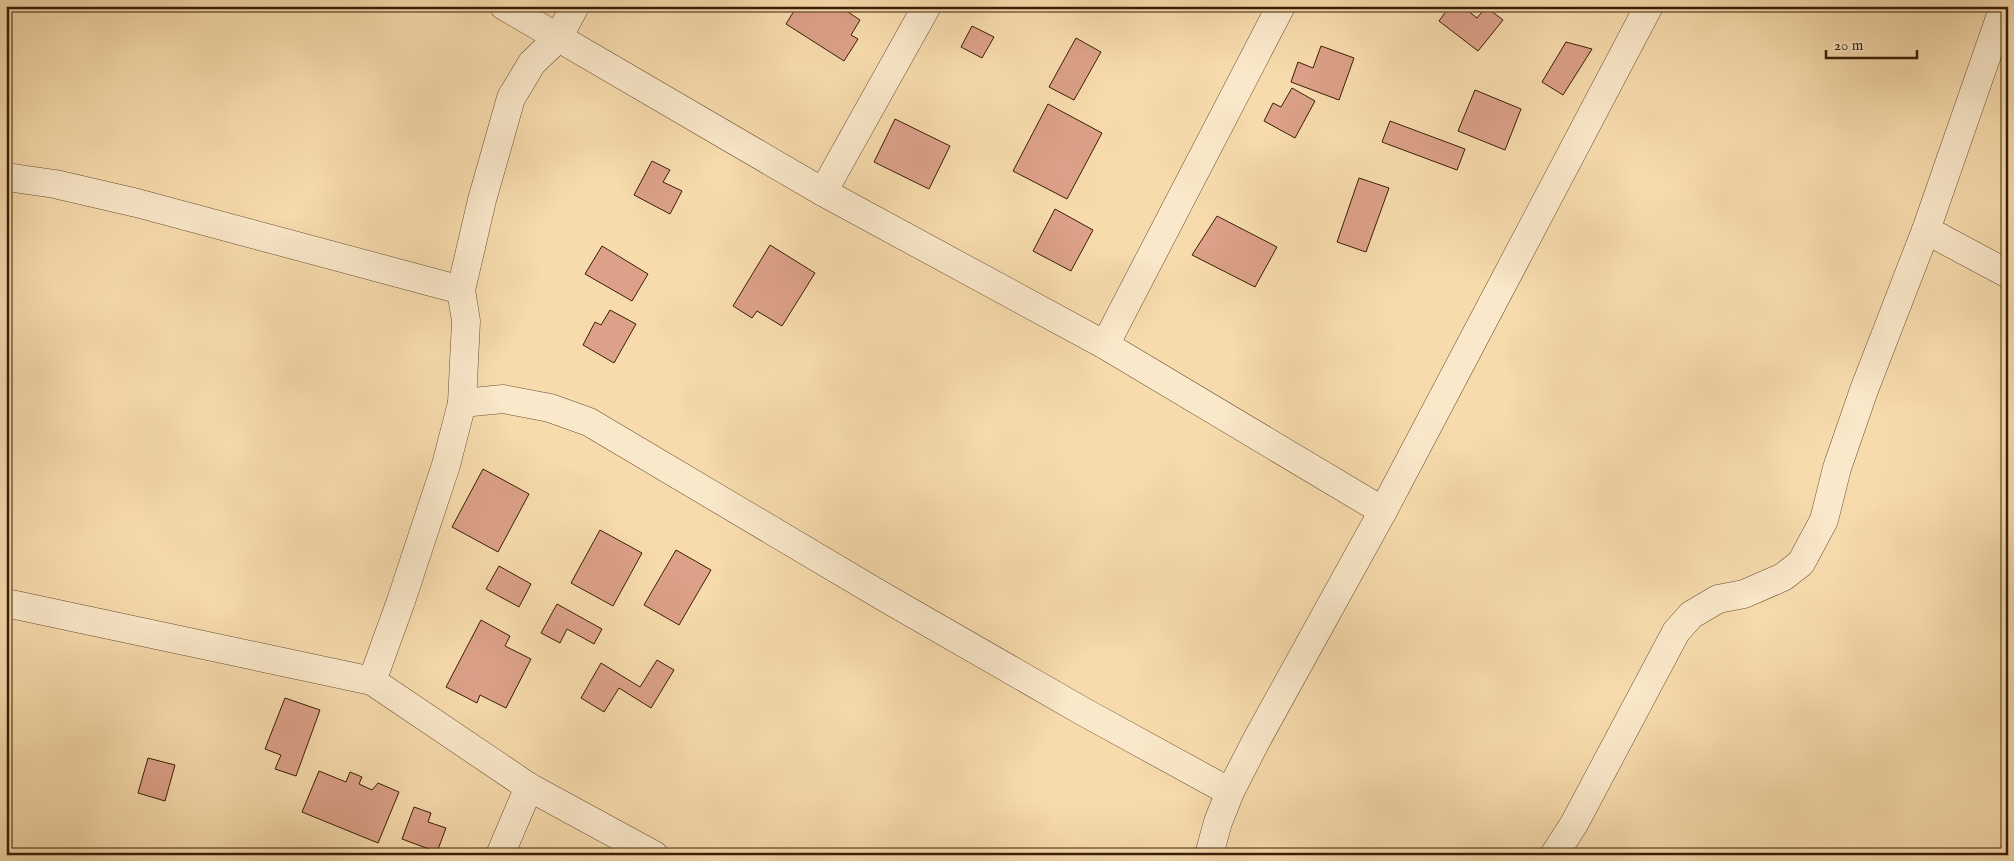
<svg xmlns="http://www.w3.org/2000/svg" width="2014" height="861" viewBox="0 0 2014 861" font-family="'IM FELL English',serif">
	<rect width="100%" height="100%" fill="#f7dbad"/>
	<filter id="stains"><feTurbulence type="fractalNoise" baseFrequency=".004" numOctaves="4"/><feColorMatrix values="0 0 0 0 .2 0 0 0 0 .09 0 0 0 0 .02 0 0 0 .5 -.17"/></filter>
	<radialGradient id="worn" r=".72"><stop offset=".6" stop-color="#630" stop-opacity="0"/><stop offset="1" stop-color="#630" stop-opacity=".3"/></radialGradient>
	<!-- building -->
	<g fill="#dca188" stroke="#3a1e06">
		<path d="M797,6H839L860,20L851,35L858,39L844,61L786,24Z"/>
		<path d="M1450,6H1462L1477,18L1486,7L1503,20L1478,51L1439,21Z"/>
		<path d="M972,26L994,37L982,58L961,47Z"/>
		<path d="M1076,38L1101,52L1074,100L1049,87Z"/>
		<path d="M1566,42L1592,49L1563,95L1542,82Z"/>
		<path d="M1321,46L1354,58L1339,100L1291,82L1298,62L1313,68Z"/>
		<path d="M1292,88L1315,101L1295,138L1264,121L1273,103L1281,107Z"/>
		<path d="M1475,90L1521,109L1505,150L1458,131Z"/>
		<path d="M1048,104L1102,133L1067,199L1013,171Z"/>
		<path d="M895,119L950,146L929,189L874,162Z"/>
		<path d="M1390,121L1465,149L1457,170L1382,142Z"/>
		<path d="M652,161L670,170L663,182L682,191L670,214L634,195Z"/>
		<path d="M1359,178L1389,188L1366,252L1337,242Z"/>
		<path d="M1055,209L1093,230L1071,271L1033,251Z"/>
		<path d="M1217,216L1277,247L1255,287L1192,255Z"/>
		<path d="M770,245L815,273L782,326L757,311L752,318L733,306Z"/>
		<path d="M602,246L648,274L632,301L585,274Z"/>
		<path d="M610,310L636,324L614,363L583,345L595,322L601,325Z"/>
		<path d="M483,469L529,494L498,552L452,527Z"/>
		<path d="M600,530L642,553L613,606L571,583Z"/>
		<path d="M676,550L711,570L679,625L644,605Z"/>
		<path d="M499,566L531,584L519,607L486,589Z"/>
		<path d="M557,604L602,629L594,644L567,629L560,643L541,633Z"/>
		<path d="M481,620L510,636L505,646L531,659L506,708L480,695L477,703L446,687Z"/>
		<path d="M657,660L674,670L651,708L619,688L604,712L581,698L601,663L640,687Z"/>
		<path d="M285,698L320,710L296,776L275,769L281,755L265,749Z"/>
		<path d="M148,758L175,765L165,801L138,793Z"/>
		<path d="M319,771L346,782L350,772L362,777L359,784L372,790L378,783L399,792L378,843L302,812Z"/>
		<path d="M414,807L431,813L428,822L446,828L437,852L402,839Z"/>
	</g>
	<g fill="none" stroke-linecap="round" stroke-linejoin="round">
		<!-- minor casing -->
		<g stroke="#694d30" stroke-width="29">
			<g id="minor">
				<path d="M504,6L823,192L1105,345L1383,511"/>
				<path d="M6,177L55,184L137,203L461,290"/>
				<path d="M823,192L927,6"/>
				<path d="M1926,230L2008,274"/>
				<path d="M1105,345L1281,6"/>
				<path d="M462,403L503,399L550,408L589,422L884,597L1084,712L1230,792"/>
				<path d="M6,603L372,681L529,787L654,855"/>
				<path d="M372,681L401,601L446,465L462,403L466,321L461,290L482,200L511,98L532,63L558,38L575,6"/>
				<path d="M500,855L529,787"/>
				<path d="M1209,855L1218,822L1230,792L1256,741L1383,511L1649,6"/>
				<path d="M1554,855L1574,824L1676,632L1691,615L1718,599L1744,594L1783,577L1801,563L1824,520L1837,468L1864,390L1926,230L2003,9"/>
			</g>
		</g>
		<!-- minor -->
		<use href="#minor" stroke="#fae8ca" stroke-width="28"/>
	</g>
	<!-- margin -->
	<rect width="2014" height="861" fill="none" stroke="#f7dbad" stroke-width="25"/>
	<rect x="8" y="8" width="1999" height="846" fill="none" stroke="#3a1e06" stroke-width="2.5"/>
	<rect x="12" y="12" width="1989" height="836" fill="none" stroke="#3a1e06"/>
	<!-- scale -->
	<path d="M1826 50v8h91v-8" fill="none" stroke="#3a1e06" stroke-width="2.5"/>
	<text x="1834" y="50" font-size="15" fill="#3a1e06" stroke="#fae8ca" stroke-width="4" paint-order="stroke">20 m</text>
	<rect width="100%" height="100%" filter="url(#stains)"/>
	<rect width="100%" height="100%" fill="url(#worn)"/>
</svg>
